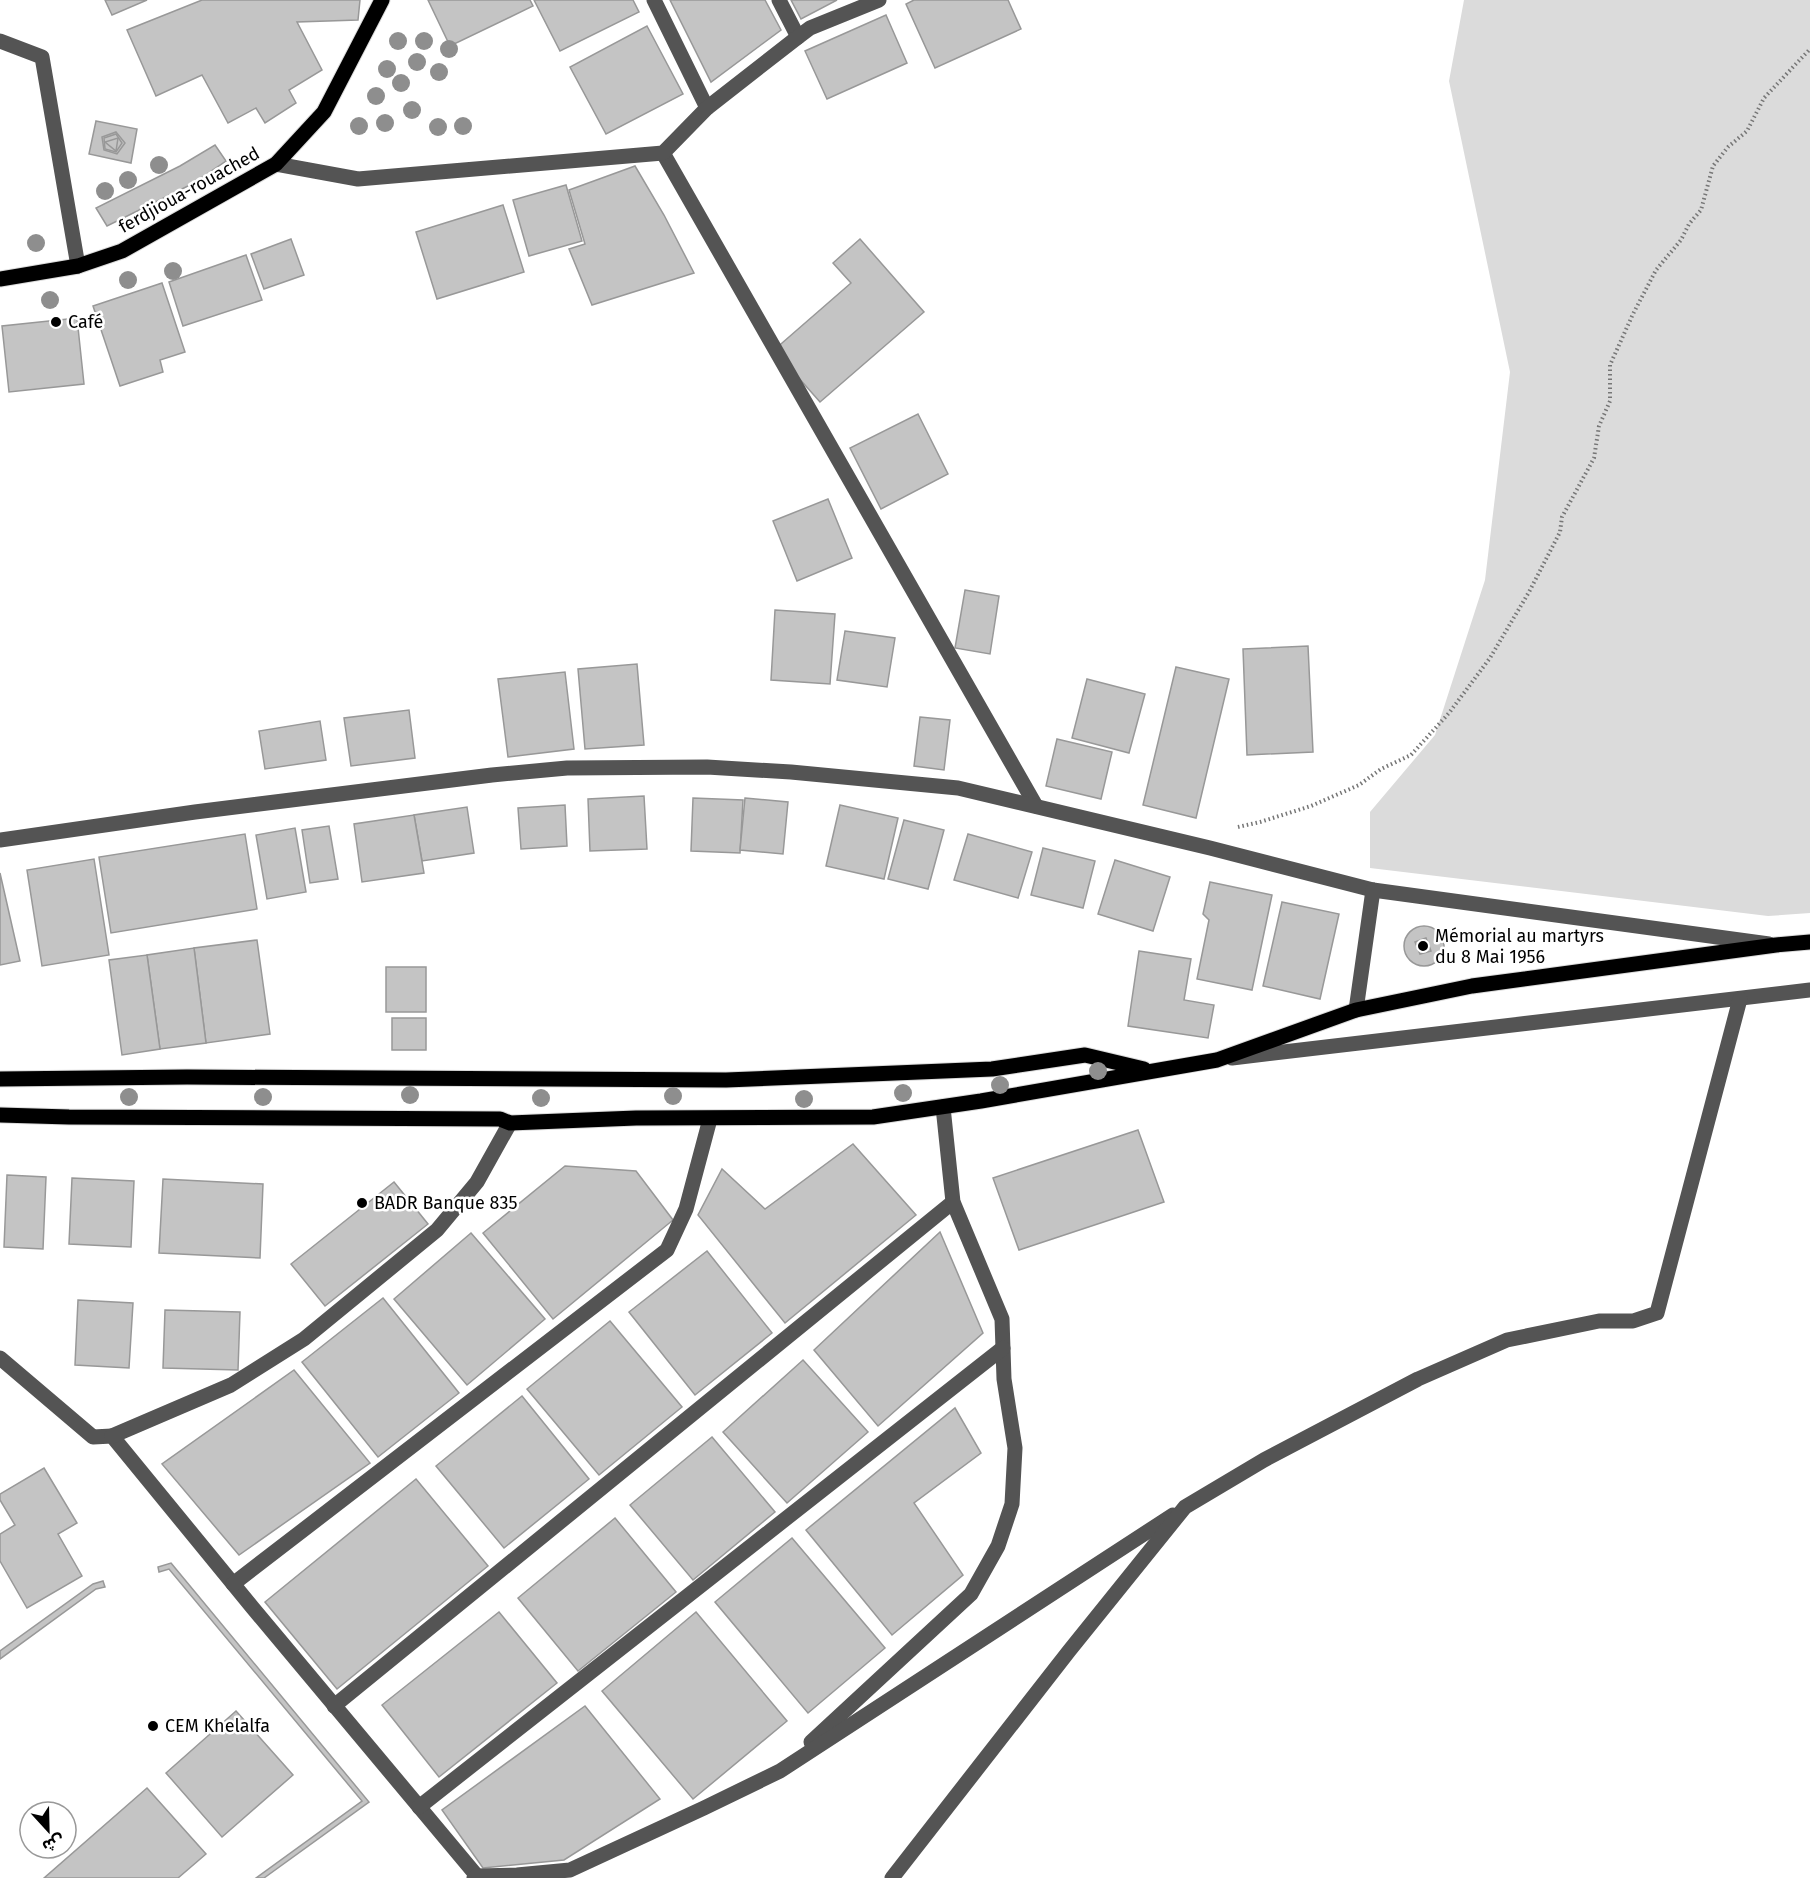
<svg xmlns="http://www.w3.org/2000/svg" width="1810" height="1878" viewBox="0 0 1810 1878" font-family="'Fira Sans','Noto Sans Arabic',sans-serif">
	<rect width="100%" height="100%" fill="#fff"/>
	<!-- green -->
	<path fill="#dbdbdb" d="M1464,0H1810V913L1768,916L1370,868V812L1435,735L1485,580L1510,372L1449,81Z"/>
	<!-- building -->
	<g fill="#c4c4c4" stroke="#989898" stroke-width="1.5">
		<path d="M105,0H147L112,15Z"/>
		<path d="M202,0H360L358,20L297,22L322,70L289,90L296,103L265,123L256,108L228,123L202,75L156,96L127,30Z"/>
		<path d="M428,0H530L533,6L450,46Z"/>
		<path d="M534,0H633L639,12L560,51Z"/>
		<path d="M670,0H765L781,30L711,82Z"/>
		<path d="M791,0H837L801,19Z"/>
		<path d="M914,0H1008L1021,29L935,68L906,4Z"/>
		<path d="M886,15L907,63L827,99L805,51Z"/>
		<path d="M647,26L683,94L606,134L570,67Z"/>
		<path d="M96,121L137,129L131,163L89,154Z"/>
		<path d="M116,132L125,143L117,154L104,150L102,137Z"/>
		<path d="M116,134L122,143L116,152L105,149L104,138Z"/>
		<path d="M118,138L116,151L105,142Z"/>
		<path d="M215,145L226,161L192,184L107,226L96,208L180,166Z"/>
		<path d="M635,166L664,215L694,273L592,305L569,249L585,244L569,190Z"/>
		<path d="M566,185L582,241L529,256L513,200Z"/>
		<path d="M503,205L524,272L437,299L416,232Z"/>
		<path d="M291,239L304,275L264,289L251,254Z"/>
		<path d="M860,239L924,312L820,402L774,350L851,283L833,263Z"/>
		<path d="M246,255L262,300L183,326L169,282Z"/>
		<path d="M162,283L185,352L160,360L163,372L120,386L93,306Z"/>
		<path d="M77,318L84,384L9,392L2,326Z"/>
		<path d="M918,414L948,474L881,509L850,448Z"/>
		<path d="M828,499L852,558L797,581L773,521Z"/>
		<path d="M965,590L999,596L990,654L955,648Z"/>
		<path d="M775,610L835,614L830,684L771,680Z"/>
		<path d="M845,631L895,638L887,687L837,680Z"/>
		<path d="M1308,646L1313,752L1247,755L1243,649Z"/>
		<path d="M637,664L644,745L585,749L578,669Z"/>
		<path d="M1176,667L1229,679L1196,818L1143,805Z"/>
		<path d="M565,672L574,749L508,757L498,679Z"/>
		<path d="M1087,679L1145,694L1129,753L1072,738Z"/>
		<path d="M409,710L415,758L351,766L344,718Z"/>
		<path d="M920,717L950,720L944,770L914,766Z"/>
		<path d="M320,721L326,760L265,769L259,731Z"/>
		<path d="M1057,739L1112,752L1101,799L1046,786Z"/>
		<path d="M644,796L647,849L590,851L588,799Z"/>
		<path d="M693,798L743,800L740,853L691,851Z"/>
		<path d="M745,798L788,802L783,854L740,850Z"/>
		<path d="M565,805L567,846L521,849L518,808Z"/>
		<path d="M840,805L898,818L884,879L826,866Z"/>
		<path d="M467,807L474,853L422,861L414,815Z"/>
		<path d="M414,815L424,873L362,882L354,824Z"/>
		<path d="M904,820L944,830L928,889L888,879Z"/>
		<path d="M329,826L338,879L310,883L302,830Z"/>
		<path d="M295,828L306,892L267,899L256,835Z"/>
		<path d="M245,834L257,909L111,933L99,857Z"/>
		<path d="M968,834L1032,852L1018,898L954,880Z"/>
		<path d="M1043,848L1095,861L1083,908L1031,895Z"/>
		<path d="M94,859L109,955L42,966L27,870Z"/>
		<path d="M1115,860L1170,877L1153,931L1098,914Z"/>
		<path d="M0,873L20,961L0,965Z"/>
		<path d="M1210,882L1272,895L1252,990L1197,979L1209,920L1203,914Z"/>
		<path d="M1282,902L1339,914L1320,999L1263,986Z"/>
		<circle cx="1424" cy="946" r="20"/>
		<path d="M1426,938L1431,951L1420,954L1415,942Z"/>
		<path d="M257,940L270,1034L206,1043L194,948Z"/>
		<path d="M194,948L206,1043L160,1049L147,955Z"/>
		<path d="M1139,951L1191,959L1184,1000L1214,1005L1208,1038L1128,1026Z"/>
		<path d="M147,955L160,1049L122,1055L109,960Z"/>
		<rect x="386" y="967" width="40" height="45"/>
		<rect x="392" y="1018" width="34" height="32"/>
		<path d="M1138,1130L1164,1202L1019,1250L993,1178Z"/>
		<path d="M853,1144L916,1215L785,1323L698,1215L722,1169L765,1209Z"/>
		<path d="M565,1166L636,1171L673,1220L553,1319L483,1233Z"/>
		<path d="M7,1175L46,1177L43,1249L4,1247Z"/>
		<path d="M72,1178L134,1181L131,1247L69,1244Z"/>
		<path d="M163,1179L263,1184L260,1258L159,1253Z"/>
		<path d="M394,1182L428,1224L325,1306L291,1264Z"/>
		<path d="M940,1232L983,1333L878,1426L814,1350Z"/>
		<path d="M471,1233L545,1319L467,1385L394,1299Z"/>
		<path d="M707,1251L772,1333L695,1395L629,1312Z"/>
		<path d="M383,1298L459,1393L378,1457L302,1362Z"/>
		<path d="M78,1300L133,1303L129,1368L75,1365Z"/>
		<path d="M165,1310L240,1312L238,1370L163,1368Z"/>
		<path d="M610,1321L682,1407L599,1475L527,1389Z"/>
		<path d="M803,1360L868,1432L787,1503L723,1432Z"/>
		<path d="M294,1370L370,1463L239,1555L162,1464Z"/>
		<path d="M522,1396L589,1479L504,1548L436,1466Z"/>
		<path d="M955,1408L981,1453L914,1503L963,1575L892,1635L806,1530Z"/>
		<path d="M712,1437L775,1512L693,1580L630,1505Z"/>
		<path d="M44,1468L77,1523L58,1534L82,1576L27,1608L0,1561V1534L15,1525L0,1500V1494Z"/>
		<path d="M416,1479L488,1566L337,1689L265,1602Z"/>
		<path d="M615,1518L676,1592L578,1671L518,1598Z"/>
		<path d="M792,1538L885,1648L808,1713L715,1602Z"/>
		<path d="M171,1563L369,1802L264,1878H256L362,1801L169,1569L159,1572L158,1567Z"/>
		<path d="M103,1581L105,1587L96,1589L0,1659V1651L93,1584Z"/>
		<path d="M499,1612L557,1683L439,1777L382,1705Z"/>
		<path d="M696,1612L787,1721L693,1799L602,1691Z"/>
		<path d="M585,1706L660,1799L564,1860L483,1868L442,1810Z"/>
		<path d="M236,1711L293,1775L222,1837L166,1773Z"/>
		<path d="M147,1788L206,1854L178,1878H44Z"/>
	</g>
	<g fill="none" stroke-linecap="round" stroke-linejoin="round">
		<!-- major casing -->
		<g stroke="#dbdbdb" stroke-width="17">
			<g id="major">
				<path d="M0,279L78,266L122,251L276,164L324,112L382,0"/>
				<path d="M0,1079L187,1077L726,1080L992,1069L1085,1055L1144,1069"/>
				<path d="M0,1115L69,1117L500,1119L510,1123L636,1118L873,1117L981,1101L1217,1060L1356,1010L1472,986L1776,945L1810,942"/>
			</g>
		</g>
		<!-- path -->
		<path stroke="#767676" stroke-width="4" stroke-dasharray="1.5 3" stroke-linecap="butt" d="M1238,827L1260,822L1311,806L1359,785L1381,769L1411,755L1449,713L1490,658L1529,592L1560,532L1562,517L1594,458L1599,426L1610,401V365L1633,314L1656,270L1681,240L1689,224L1701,210L1713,166L1728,147L1747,131L1764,98L1810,49"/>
		<!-- minor -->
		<g stroke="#545454" stroke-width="15">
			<path d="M654,0L707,108"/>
			<path d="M779,0L798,37"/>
			<path d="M0,41L42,57L78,266"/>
			<path d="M663,153L1036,806"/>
			<path d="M276,164L358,179L663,153L707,108L798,37L810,28L879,0"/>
			<path d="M0,840L195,812L492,775L567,768L707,767L791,772L958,788L1210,848L1373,890L1769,944"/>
			<path d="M1356,1010L1373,890"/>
			<path d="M1232,1058L1810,990"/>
			<path d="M0,1358L93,1437L112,1436L252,1607L477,1876"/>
			<path d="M112,1436L231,1385L304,1339L437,1230L477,1182L510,1123"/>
			<path d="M233,1584L667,1250L686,1209L710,1119"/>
			<path d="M334,1706L953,1202"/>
			<path d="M811,1742L971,1594L998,1546L1012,1504L1015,1448L1004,1379L1002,1319L953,1202L943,1107"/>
			<path d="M419,1807L1003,1348"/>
			<path d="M474,1878L477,1876L517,1875L570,1870L704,1808L780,1771L1173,1515"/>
			<path d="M892,1878L1069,1651L1185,1507L1264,1460L1418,1379L1507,1340L1599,1321H1633L1657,1313L1740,999"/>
		</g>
		<!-- major -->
		<use href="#major" stroke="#000" stroke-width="15"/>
	</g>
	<!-- trees -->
	<g fill="#8e8e8e">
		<circle cx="398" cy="41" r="9"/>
		<circle cx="424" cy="41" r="9"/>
		<circle cx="449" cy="49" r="9"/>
		<circle cx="417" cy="62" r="9"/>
		<circle cx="387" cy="69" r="9"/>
		<circle cx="439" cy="72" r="9"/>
		<circle cx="401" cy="83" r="9"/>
		<circle cx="376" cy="96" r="9"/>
		<circle cx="412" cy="110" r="9"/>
		<circle cx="385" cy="123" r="9"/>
		<circle cx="359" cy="126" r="9"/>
		<circle cx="463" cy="126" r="9"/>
		<circle cx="438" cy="127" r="9"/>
		<circle cx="159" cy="165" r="9"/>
		<circle cx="128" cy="180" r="9"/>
		<circle cx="105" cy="191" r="9"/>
		<circle cx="36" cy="243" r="9"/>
		<circle cx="173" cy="271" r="9"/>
		<circle cx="128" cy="280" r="9"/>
		<circle cx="50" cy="300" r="9"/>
		<circle cx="1098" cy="1071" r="9"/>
		<circle cx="1000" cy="1085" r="9"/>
		<circle cx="903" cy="1093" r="9"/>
		<circle cx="410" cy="1095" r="9"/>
		<circle cx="673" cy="1096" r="9"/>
		<circle cx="129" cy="1097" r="9"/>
		<circle cx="263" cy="1097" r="9"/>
		<circle cx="541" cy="1098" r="9"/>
		<circle cx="804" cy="1099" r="9"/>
	</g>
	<!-- markers -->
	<g fill="#000" stroke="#fff" stroke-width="2">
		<circle cx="56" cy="322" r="6"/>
		<circle cx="1423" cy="946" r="6"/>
		<circle cx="362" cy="1203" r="6"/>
		<circle cx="153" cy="1726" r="6"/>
	</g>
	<g text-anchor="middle" stroke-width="5" stroke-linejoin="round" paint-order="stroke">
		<!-- street labels -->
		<g font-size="18" fill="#000" stroke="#fff">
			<text transform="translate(189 190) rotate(-29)" y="6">ferdjioua-rouached</text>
		</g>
		<!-- poi labels -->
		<g font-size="18" fill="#000" stroke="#fff" text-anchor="start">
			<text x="68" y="328">Café</text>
			<text x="1435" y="942">Mémorial au martyrs<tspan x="1435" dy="21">du 8 Mai 1956</tspan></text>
			<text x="374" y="1209">BADR Banque 835</text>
			<text x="165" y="1732">CEM Khelalfa</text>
		</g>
	</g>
	<!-- north arrow -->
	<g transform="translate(48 1830) rotate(158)"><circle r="28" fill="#ffffff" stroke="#999999" stroke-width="1.5"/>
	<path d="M0-4.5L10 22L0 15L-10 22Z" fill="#000000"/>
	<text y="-9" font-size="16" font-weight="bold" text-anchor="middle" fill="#000000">ش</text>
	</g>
</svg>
